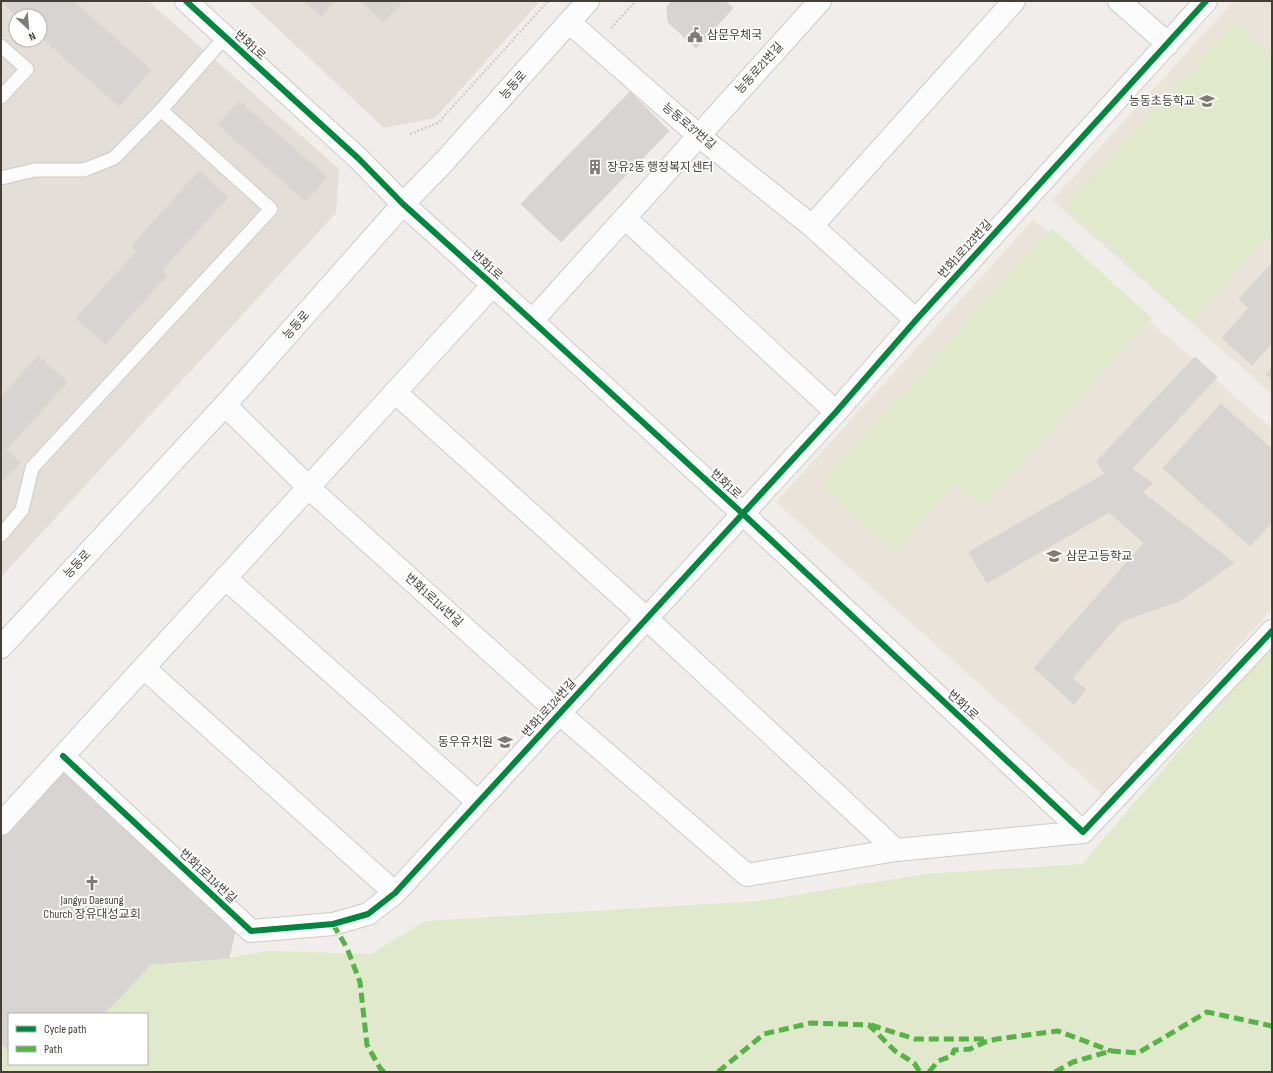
<svg xmlns="http://www.w3.org/2000/svg" width="1273" height="1073" viewBox="0 0 1273 1073" font-family="'Sofia Sans Condensed','Noto Sans KR',sans-serif">
	<rect width="100%" height="100%" fill="#f0edea"/>
	<!-- residential -->
	<g fill="#e3ded7" fill-rule="evenodd">
		<path d="M1,1H148L339,169L336,213L1,577ZM16,16H40V40H16Z"/>
		<path d="M248,1H540L435,118L384,128Z"/>
	</g>
	<!-- education -->
	<g fill="#eae3d9">
		<path d="M1234,1H1272V394L1052,200Z"/>
		<path d="M1034,219L1272,429V609L1103,795L776,502Z"/>
	</g>
	<!-- green -->
	<g fill="#e0e9cb">
		<path d="M1235,23L1272,57V233L1191,321L1066,208Z"/>
		<path d="M1052,228L1152,318L983,507L956,484L895,552L821,485Z"/>
		<path d="M1272,643V1072H1V1046L9,1049V1064H147V1014H104L151,964L229,958L269,951L371,954L425,921L759,901L926,874L1082,864Z"/>
	</g>
	<!-- building -->
	<g fill="#d8d4d1" stroke="#d8d4d0">
		<path d="M1,1H73L151,70L119,106L40,36V16H17Z"/>
		<path d="M304,1H334L321,16Z"/>
		<path d="M361,1H403L384,22Z"/>
		<path d="M672,1H725L733,8L696,48L668,22L667,7Z"/>
		<path d="M630,92L669,131L561,242L521,204Z"/>
		<path d="M239,101L327,177L306,201L218,125Z"/>
		<path d="M199,171L228,197L162,270L167,275L105,344L76,318L137,251L132,246Z"/>
		<path d="M1272,263V343L1252,365L1222,338L1249,308L1239,299Z"/>
		<path d="M38,356L67,382L6,450L20,463L1,483V397Z"/>
		<path d="M1195,357L1217,377L1132,469L1152,483L1142,492L1234,563L1179,601L1122,621L1072,678L1086,690L1074,704L1034,668L1144,543L1109,512L987,583L969,552L1105,474L1097,461Z"/>
		<path d="M1272,368V380L1266,374Z"/>
		<path d="M1221,404L1272,449V522L1250,546L1163,468Z"/>
		<path d="M62,772L235,932L229,958L151,964L104,1014H9V1049H8L1,1044V835Z"/>
	</g>
	<g fill="none" stroke-linecap="round" stroke-linejoin="round">
		<!-- service casing -->
		<g stroke="#cecbc7" stroke-width="15">
			<g id="service">
				<path d="M1,46L27,69L1,97"/>
				<path d="M1,178L35,170H84L114,158L161,110L225,37"/>
				<path d="M1,535L22,510L32,468L271,209L161,110"/>
			</g>
		</g>
		<!-- minor casing -->
		<g stroke="#cecbc7" stroke-width="24">
			<g id="minor">
				<path d="M1119,1L1168,44"/>
				<path d="M569,22L699,136L812,226L916,320"/>
				<path d="M625,218L836,412"/>
				<path d="M812,226L1014,1"/>
				<path d="M532,321L820,1"/>
				<path d="M395,392L646,618L896,850"/>
				<path d="M225,405L308,487L559,713L747,875L896,850L1083,832"/>
				<path d="M225,578L478,802"/>
				<path d="M144,668L395,893"/>
				<path d="M63,756L251,931L333,924L368,914L395,893L836,412L916,320L1206,1"/>
				<path d="M1,824L493,285"/>
			</g>
		</g>
		<!-- tertiary casing -->
		<g stroke="#cecbc7" stroke-width="24">
			<g id="tertiary">
				<path d="M186,1L359,159L403,204L493,285L742,513L1083,832L1272,631"/>
				<path d="M1,647L225,405L403,204L442,164L588,1"/>
			</g>
		</g>
		<!-- path -->
		<g stroke="#d0cdcb" stroke-width="2.5" stroke-dasharray="2 2" stroke-linecap="butt">
			<path d="M611,28L636,1"/>
			<path d="M410,134L438,123L548,1"/>
		</g>
		<!-- service -->
		<use href="#service" stroke="#fdfcfc" stroke-width="13"/>
		<!-- minor -->
		<use href="#minor" stroke="#fdfcfc" stroke-width="22"/>
		<!-- tertiary -->
		<use href="#tertiary" stroke="#fdfcfc" stroke-width="22"/>
		<!-- quiet -->
		<g stroke="#57b346" stroke-width="5" stroke-dasharray="10 5" stroke-linecap="butt">
			<path d="M333,924L347,948L360,982L367,1045L380,1068L384,1072"/>
			<path d="M871,1025L915,1039H989"/>
			<path d="M718,1072L764,1034L811,1023L869,1025L895,1051L914,1063L920,1072"/>
			<path d="M929,1072L938,1061L952,1056L954,1050L970,1049L985,1042L997,1039L1058,1031L1111,1051"/>
			<path d="M1055,1072L1073,1062L1111,1051L1138,1053L1207,1012L1272,1026"/>
		</g>
		<!-- cycleway casing -->
		<g stroke="#fff" stroke-width="8">
			<g id="cycleway">
				<path d="M186,1L359,159L403,204L493,285L742,513L1083,832L1272,631"/>
				<path d="M63,756L251,931L333,924L368,914L395,893L836,412L916,320L1206,1"/>
			</g>
		</g>
		<!-- cycleway -->
		<use href="#cycleway" stroke="#00873e" stroke-width="6"/>
	</g>
	<!-- icons -->
	<defs>
		<g id="civic-bare" transform="scale(1.2)"><path d="M-.6-6.5H3V-4.5H.6V-3L4-1V1h2V6H-6V1h2V-1L-.6-3ZM-1.2 2.5V6h2.4V2.5Z" fill="#817b75" stroke="#fff" stroke-width="2.5" paint-order="stroke"/></g>
		<g id="school-bare" transform="scale(1.2)"><path d="M0-5L7-2L0 1L-7-2ZM-4 1L0 2.5L4 1V4Q0 6-4 4Z" fill="#817b75" stroke="#fff" stroke-width="2.5" paint-order="stroke"/></g>
		<g id="building-bare" transform="scale(1.2)"><path d="M-4-6H4V6H1V3H-1V6H-4ZM-2.5-4.3h1.7v1.8h-1.7ZM.8-4.3h1.7v1.8H.8ZM-2.5-1h1.7V.8h-1.7ZM.8-1h1.7V.8H.8Z" fill="#817b75" stroke="#fff" stroke-width="2.5" paint-order="stroke"/></g>
		<g id="church-bare" transform="scale(1.2)"><path d="M-1.2-6h2.4v3.5h3.3v2.4h-3.3V6h-2.4V-.1h-3.3v-2.4h3.3Z" fill="#817b75" stroke="#fff" stroke-width="2.5" paint-order="stroke"/></g>
	</defs>
	<g fill-rule="evenodd">
		<use href="#civic-bare" x="695" y="35"/>
		<use href="#school-bare" x="1207" y="101"/>
		<use href="#building-bare" x="595" y="167"/>
		<use href="#school-bare" x="1054" y="556"/>
		<use href="#school-bare" x="505" y="742"/>
		<use href="#church-bare" x="92" y="883"/>
	</g>
	<g text-anchor="middle" stroke-width="3.5" stroke-linejoin="round" paint-order="stroke">
		<!-- poi labels -->
		<g font-size="12" fill="#453e36" stroke="#fff" text-anchor="start">
			<text x="707" y="39">삼문우체국</text>
			<text x="1195" y="105" text-anchor="end">능동초등학교</text>
			<text x="607" y="171">장유2동 행정복지센터</text>
			<text x="1066" y="560">삼문고등학교</text>
			<text x="493" y="746" text-anchor="end">동우유치원</text>
			<text x="92" y="904" text-anchor="middle">Jangyu Daesung<tspan x="92" dy="14">Church 장유대성교회</tspan></text>
		</g>
		<!-- street labels -->
		<g font-size="12" fill="#453e36" stroke="#fff">
			<text transform="translate(250 45) rotate(42)" y="4">번화1로</text>
			<text transform="translate(759 68) rotate(-48)" y="4">능동로21번길</text>
			<text transform="translate(513 85) rotate(-48)" y="4">능동로</text>
			<text transform="translate(689 126) rotate(40)" y="4">능동로37번길</text>
			<text transform="translate(965 249) rotate(-48)" y="4">번화1로123번길</text>
			<text transform="translate(487 265) rotate(42)" y="4">번화1로</text>
			<text transform="translate(296 325) rotate(-48)" y="4">능동로</text>
			<text transform="translate(726 484) rotate(43)" y="4">번화1로</text>
			<text transform="translate(77 564) rotate(-47)" y="4">능동로</text>
			<text transform="translate(434 600) rotate(42)" y="4">번화1로114번길</text>
			<text transform="translate(963 705) rotate(43)" y="4">번화1로</text>
			<text transform="translate(549 708) rotate(-48)" y="4">번화1로124번길</text>
			<text transform="translate(208 876) rotate(43)" y="4">번화1로114번길</text>
		</g>
	</g>
	<!-- border -->
	<rect width="1273" height="1073" fill="none" stroke="#453e36" stroke-width="4"/>
	<!-- legend -->
	<rect x="8" y="1013" width="140" height="52" fill="#ffffff" stroke="#b5b2af"/>
	<rect x="16" y="1026" width="20" height="6" fill="#00873e" stroke="#b5b2af"/>
	<text x="44" y="1033" font-size="12" fill="#453e36">Cycle path</text>
	<rect x="16" y="1046" width="20" height="6" fill="#57b346" stroke="#b5b2af"/>
	<text x="44" y="1053" font-size="12" fill="#453e36">Path</text>
	<!-- north arrow -->
	<g transform="translate(28 28) rotate(154)"><circle r="19" fill="#ffffff" stroke="#b5b2af"/>
	<path d="M0-3L7 15L0 10L-7 15Z" fill="#817b75"/>
	<text y="-6" font-size="11" font-weight="bold" text-anchor="middle" fill="#453e36">N</text>
	</g>
</svg>
